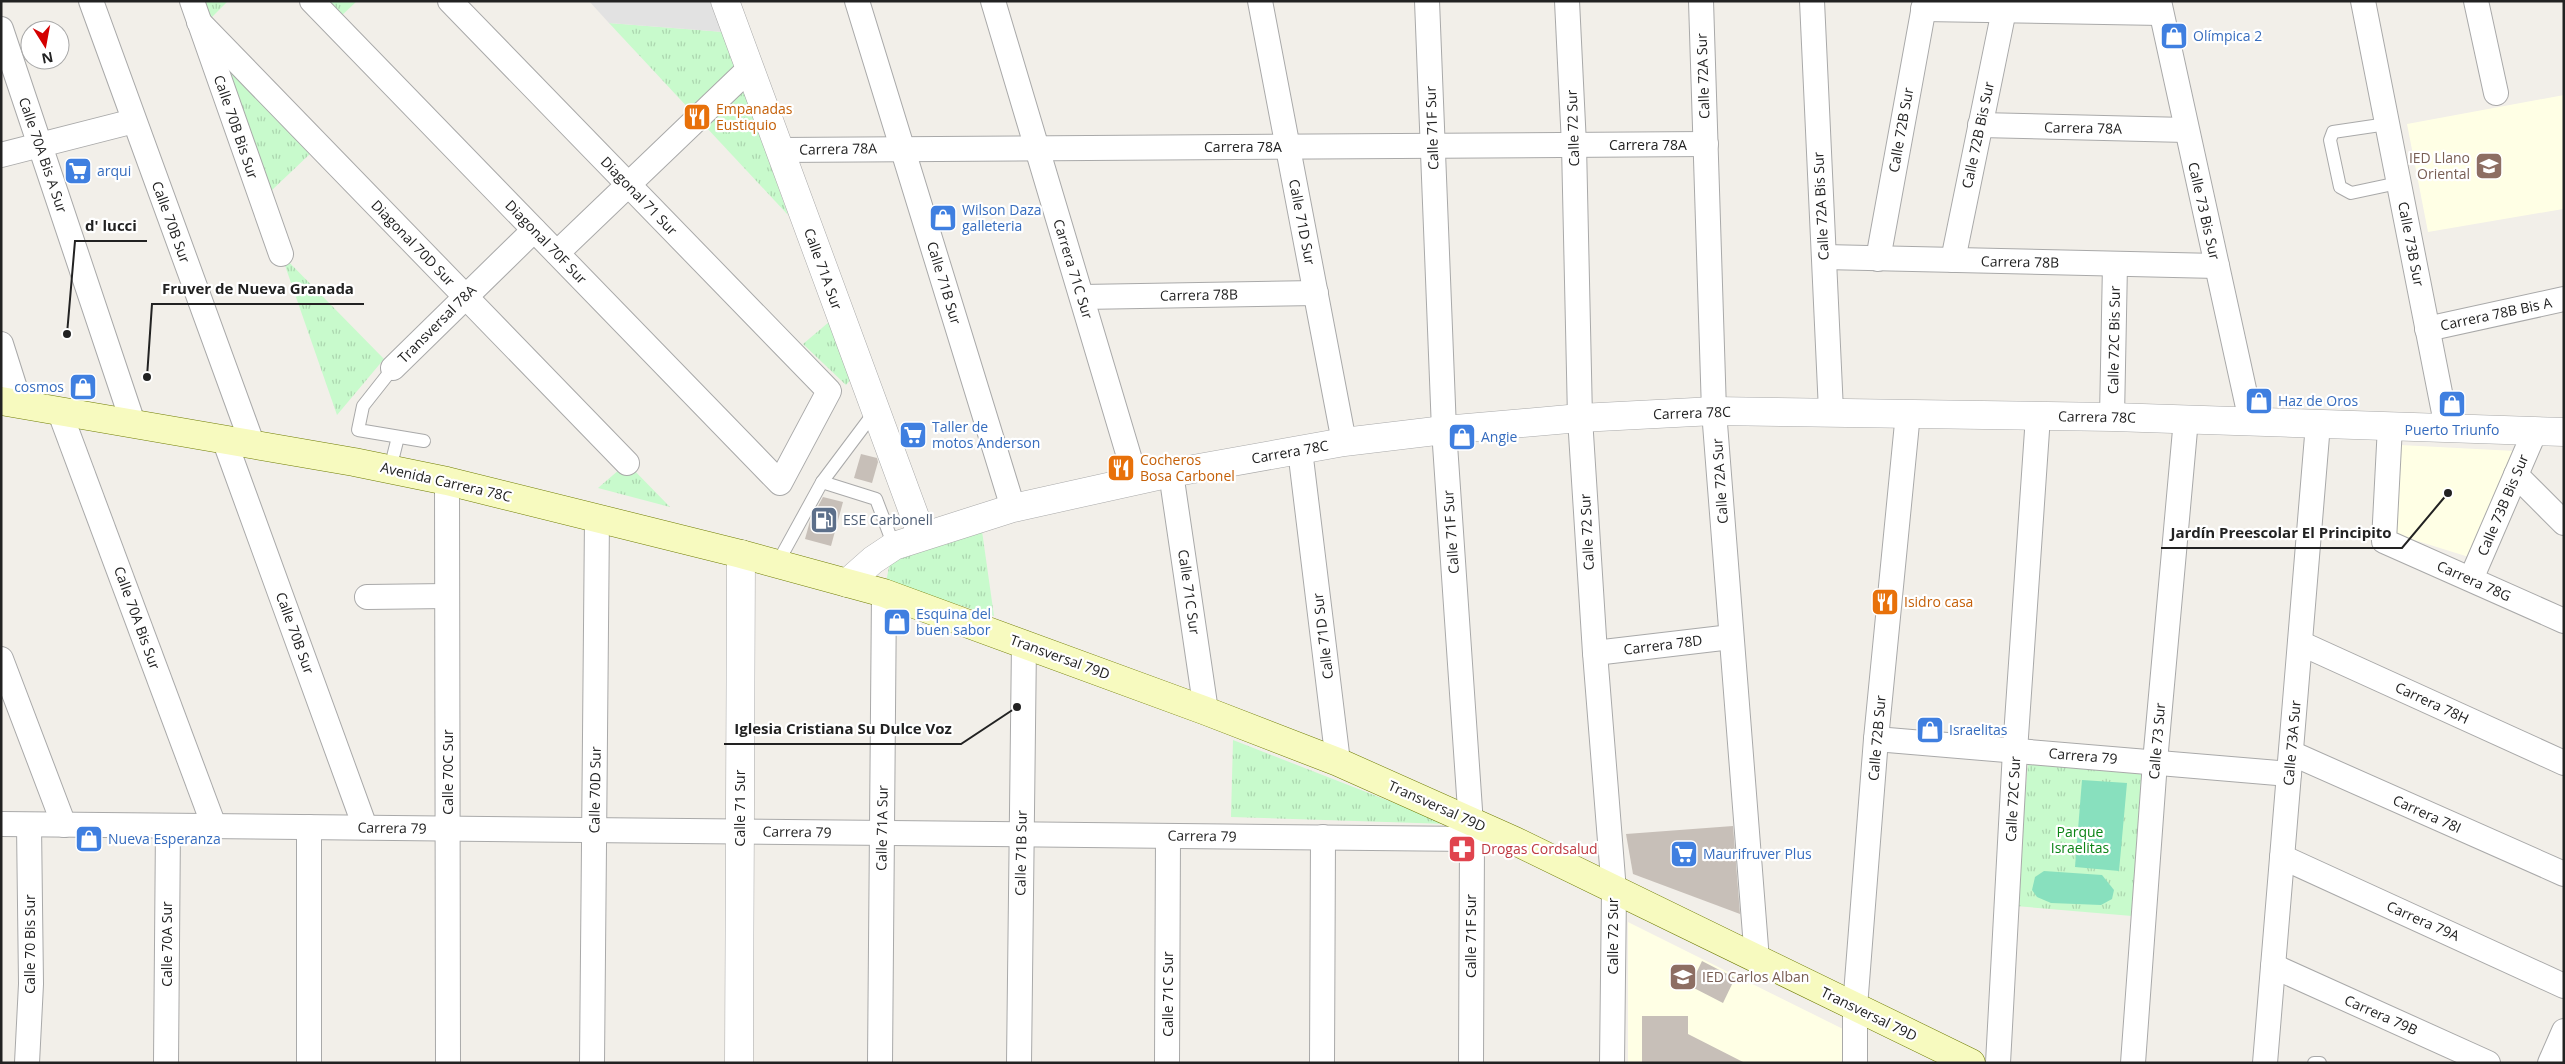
<svg xmlns="http://www.w3.org/2000/svg" width="2565" height="1064" viewBox="0 0 2565 1064" font-family="'Open Sans',sans-serif">
	<defs>
		<pattern id="park-tufts" width="24" height="20" patternUnits="userSpaceOnUse" patternTransform="scale(1.25)"><rect width="24" height="20" fill="#c8facc"/><path d="M3 7l-1-3M5 7V3M7 7l1-3M15 17l-1-3M17 17v-4M19 17l1-3" fill="none" stroke="#acd6af"/></pattern>
	</defs>
	<rect width="100%" height="100%" fill="#f2efe9"/>
	<!-- education -->
	<g fill="#ffffe5">
		<path d="M2564,95L2563,209L2428,232L2407,124Z"/>
		<path d="M2400,445L2515,451L2472,558L2395,534Z"/>
		<path d="M1628,922L1847,1031L1846,1063H1628Z"/>
	</g>
	<!-- park -->
	<g fill="url(#park-tufts)">
		<path d="M201,1H228L209,20Z"/>
		<path d="M321,1H357L338,19Z"/>
		<path d="M609,23L724,32L788,215Z"/>
		<path d="M221,53L312,152L271,191Z"/>
		<path d="M281,254L384,359L337,415Z"/>
		<path d="M829,322L851,379L846,385L803,344Z"/>
		<path d="M627,463L670,507L598,488Z"/>
		<path d="M982,531L994,616L886,582L890,562Z"/>
		<path d="M1233,740L1448,824L1231,817Z"/>
		<path d="M2028,764L2145,774L2132,916L2015,906Z"/>
	</g>
	<!-- pitch -->
	<g fill="#88e0be">
		<path d="M2082,780L2127,783L2119,871L2075,867Z"/>
		<path d="M2044,871L2102,875L2114,890L2112,899L2101,905L2051,903L2037,897L2032,890L2035,877Z"/>
	</g>
	<!-- parking -->
	<path fill="#e2e2e2" d="M589,1H712L724,32L609,23Z"/>
	<!-- building -->
	<g fill="#c7bfb8">
		<path d="M861,454L877,458L878,462L872,483L854,478Z"/>
		<path d="M823,497L843,502L831,546L805,539L810,521Z"/>
		<path d="M1733,826L1740,914L1633,874L1626,834Z"/>
		<path d="M1702,961L1735,978L1723,1003L1690,986Z"/>
		<path d="M1642,1016H1688V1034L1745,1063H1642Z"/>
	</g>
	<g fill="none" stroke-linecap="round" stroke-linejoin="round">
		<!-- service casing -->
		<g stroke="#a9a9a9" stroke-width="14">
			<g id="service">
				<path d="M2387,124L2333,132L2330,140L2340,187L2351,193L2398,183"/>
				<path d="M393,368L363,406L358,430L424,441"/>
				<path d="M390,469L398,437"/>
				<path d="M822,482L876,410"/>
				<path d="M777,564L822,482L876,499L894,546"/>
				<path d="M2314,1063H2320"/>
			</g>
		</g>
		<!-- minor casing -->
		<g stroke="#a9a9a9" stroke-width="26">
			<g id="minor">
				<path d="M91,1L252,443"/>
				<path d="M192,1L281,254"/>
				<path d="M312,1L780,483L829,391L450,1"/>
				<path d="M857,1L1013,508"/>
				<path d="M993,1L1136,480"/>
				<path d="M1260,1L1344,442"/>
				<path d="M1427,1L1444,430L1472,839L1471,1063"/>
				<path d="M1567,1L1574,145L1580,418L1595,653L1614,891L1612,1063"/>
				<path d="M1701,1L1714,411L1757,960"/>
				<path d="M1812,1L1831,411"/>
				<path d="M2159,1L2251,421"/>
				<path d="M2363,1L2447,428"/>
				<path d="M2476,1L2496,93"/>
				<path d="M1923,9L2161,13"/>
				<path d="M199,22L627,463"/>
				<path d="M1,29L133,423"/>
				<path d="M1980,125L2186,130"/>
				<path d="M779,150L1706,144"/>
				<path d="M1,155L134,121"/>
				<path d="M557,253L749,69"/>
				<path d="M1824,257L2217,266"/>
				<path d="M1878,259L1925,1"/>
				<path d="M1953,260L2004,10"/>
				<path d="M1082,297L1316,293"/>
				<path d="M2427,329L2564,299"/>
				<path d="M1,344L20,404"/>
				<path d="M393,368L534,230"/>
				<path d="M59,410L214,826"/>
				<path d="M2112,417L2115,264"/>
				<path d="M2390,426L2384,541L2564,621"/>
				<path d="M224,439L365,827"/>
				<path d="M1300,450L1338,762"/>
				<path d="M1171,473L1206,711"/>
				<path d="M2516,475L2564,523"/>
				<path d="M447,481L448,1063"/>
				<path d="M2471,579L2535,431"/>
				<path d="M367,597L447,596"/>
				<path d="M2300,643L2564,763"/>
				<path d="M1595,653L1731,637"/>
				<path d="M1,659L64,825"/>
				<path d="M1876,739L2289,774"/>
				<path d="M2291,753L2564,874"/>
				<path d="M1,824L1472,839"/>
				<path d="M2282,857L2564,986"/>
				<path d="M2273,966L2488,1063"/>
				<path d="M27,1063L31,984L29,825"/>
				<path d="M166,1063L168,826"/>
				<path d="M309,1063V827"/>
				<path d="M592,1063L597,518"/>
				<path d="M880,1063L884,593"/>
				<path d="M1019,1063L1024,643"/>
				<path d="M1167,1063L1168,836"/>
				<path d="M1322,1063L1323,837"/>
				<path d="M1855,1063V1007L1876,739L1908,413"/>
				<path d="M1998,1063L2015,751L2038,416"/>
				<path d="M2133,1063L2155,762L2186,419"/>
				<path d="M2265,1063L2318,424"/>
				<path d="M2550,1063L2564,1031"/>
			</g>
		</g>
		<!-- tertiary casing -->
		<g stroke="#a9a9a9" stroke-width="29">
			<g id="tertiary">
				<path d="M725,1L922,536"/>
				<path d="M847,583L873,560L894,546L1013,508L1171,473L1344,442L1444,430L1580,418L1714,411L2112,417L2564,432"/>
				<path d="M739,1063L741,554"/>
			</g>
		</g>
		<!-- secondary casing -->
		<g stroke="#707d05" stroke-width="29">
			<path id="secondary" d="M1,401L354,462L447,481L741,554L884,593L1206,711L1338,762L1515,841L1971,1063"/>
		</g>
		<!-- service -->
		<use href="#service" stroke="#fff" stroke-width="12"/>
		<!-- minor -->
		<use href="#minor" stroke="#fff" stroke-width="24"/>
		<!-- tertiary -->
		<use href="#tertiary" stroke="#fff" stroke-width="28"/>
		<!-- secondary -->
		<use href="#secondary" stroke="#f7fabf" stroke-width="28"/>
	</g>
	<!-- icons -->
	<defs>
		<g id="shop-square" transform="scale(1.4375)"><rect x="-9" y="-9" width="18" height="18" rx="4" fill="#3f7fe0" stroke="#fff"/><path d="M-5-2.5h2.3a2.7 3.5 0 0 1 5.4 0H5L5.5 6h-11ZM-1.5-2.5h3a1.5 2.3 0 0 0-3 0Z" fill="#fff"/></g>
		<g id="restaurant-square" transform="scale(1.4375)"><rect x="-9" y="-9" width="18" height="18" rx="4" fill="#e8710a" stroke="#fff"/><path d="M-5-6h1v4h1v-4h1v4h1v-4h1v5L-1.5 .5V6h-2V.5L-5-1ZM5-6V6H3V1.5H1.5Q1.5-4 5-6Z" fill="#fff"/></g>
		<g id="school-square" transform="scale(1.4375)"><rect x="-9" y="-9" width="18" height="18" rx="4" fill="#8d6e63" stroke="#fff"/><path d="M0-5L7-2L0 1L-7-2ZM-4 1L0 2.5L4 1V4Q0 6-4 4Z" fill="#fff"/></g>
		<g id="supermarket-square" transform="scale(1.4375)"><rect x="-9" y="-9" width="18" height="18" rx="4" fill="#3f7fe0" stroke="#fff"/><path d="M-6-5.5h2.5l.6 2H6L4.5 2H-2.5L-4.4-4H-6ZM-1.5 3.2a1.3 1.3 0 1 0 .1 0ZM3 3.2a1.3 1.3 0 1 0 .1 0Z" fill="#fff"/></g>
		<g id="fuel-square" transform="scale(1.4375)"><rect x="-9" y="-9" width="18" height="18" rx="4" fill="#5c6f8a" stroke="#fff"/><path d="M-5.5-6h7V0h2V4h1.3V-2.5L3-4.5l.8-.8L6-3V5H2.5V1h-1V6h-7ZM-4.2-4.7v3.2H.2V-4.7Z" fill="#fff"/></g>
		<g id="pharmacy-square" transform="scale(1.4375)"><rect x="-9" y="-9" width="18" height="18" rx="4" fill="#e0444e" stroke="#fff"/><path d="M-2-6h4v4h4v4h-4v4h-4v-4h-4v-4h4Z" fill="#fff"/></g>
	</defs>
	<g fill-rule="evenodd">
		<use href="#shop-square" x="2174" y="36"/>
		<use href="#restaurant-square" x="697" y="117"/>
		<use href="#school-square" x="2489" y="166"/>
		<use href="#supermarket-square" x="78" y="171"/>
		<use href="#shop-square" x="943" y="218"/>
		<use href="#shop-square" x="83" y="387"/>
		<use href="#shop-square" x="2259" y="401"/>
		<use href="#shop-square" x="2452" y="404"/>
		<use href="#supermarket-square" x="913" y="435"/>
		<use href="#shop-square" x="1462" y="437"/>
		<use href="#restaurant-square" x="1121" y="468"/>
		<use href="#fuel-square" x="824" y="520"/>
		<use href="#restaurant-square" x="1885" y="602"/>
		<use href="#shop-square" x="897" y="622"/>
		<use href="#shop-square" x="1930" y="730"/>
		<use href="#shop-square" x="89" y="839"/>
		<use href="#pharmacy-square" x="1462" y="849"/>
		<use href="#supermarket-square" x="1684" y="854"/>
		<use href="#school-square" x="1683" y="977"/>
	</g>
	<g text-anchor="middle" stroke-width="4.5" stroke-linejoin="round" paint-order="stroke">
		<!-- shop labels -->
		<g font-size="14" fill="#366cbe" stroke="#fff" text-anchor="start">
			<text x="2193" y="41">Olímpica 2</text>
			<text x="97" y="176">arqui</text>
			<text x="962" y="215">Wilson Daza<tspan x="962" dy="16">galleteria</tspan></text>
			<text x="64" y="392" text-anchor="end">cosmos</text>
			<text x="2278" y="406">Haz de Oros</text>
			<text x="932" y="432">Taller de<tspan x="932" dy="16">motos Anderson</tspan></text>
			<text x="2452" y="435" text-anchor="middle">Puerto Triunfo</text>
			<text x="1481" y="442">Angie</text>
			<text x="916" y="619">Esquina del<tspan x="916" dy="16">buen sabor</tspan></text>
			<text x="1949" y="735">Israelitas</text>
			<text x="108" y="844">Nueva Esperanza</text>
			<text x="1703" y="859">Maurifruver Plus</text>
		</g>
		<!-- street labels -->
		<g font-size="14" fill="#222" stroke="#fff">
			<text transform="translate(1703 76) rotate(-92)" y="5">Calle 72A Sur</text>
			<text transform="translate(236 127) rotate(71)" y="5">Calle 70B Bis Sur</text>
			<text transform="translate(1432 128) rotate(-92)" y="5">Calle 71F Sur</text>
			<text transform="translate(1573 128) rotate(-92)" y="5">Calle 72 Sur</text>
			<text transform="translate(2083 128) rotate(1)" y="5">Carrera 78A</text>
			<text transform="translate(1901 130) rotate(-80)" y="5">Calle 72B Sur</text>
			<text transform="translate(1978 135) rotate(-78)" y="5">Calle 72B Bis Sur</text>
			<text x="1648" y="150">Carrera 78A</text>
			<text x="1243" y="152">Carrera 78A</text>
			<text transform="translate(838 149) rotate(-1)" y="5">Carrera 78A</text>
			<text transform="translate(43 155) rotate(71)" y="5">Calle 70A Bis A Sur</text>
			<text transform="translate(639 196) rotate(46)" y="5">Diagonal 71 Sur</text>
			<text transform="translate(1821 206) rotate(-93)" y="5">Calle 72A Bis Sur</text>
			<text transform="translate(2204 211) rotate(77)" y="5">Calle 73 Bis Sur</text>
			<text transform="translate(171 222) rotate(70)" y="5">Calle 70B Sur</text>
			<text transform="translate(1302 222) rotate(79)" y="5">Calle 71D Sur</text>
			<text transform="translate(546 242) rotate(46)" y="5">Diagonal 70F Sur</text>
			<text transform="translate(413 243) rotate(46)" y="5">Diagonal 70D Sur</text>
			<text transform="translate(2411 244) rotate(79)" y="5">Calle 73B Sur</text>
			<text transform="translate(2020 262) rotate(1)" y="5">Carrera 78B</text>
			<text transform="translate(823 269) rotate(70)" y="5">Calle 71A Sur</text>
			<text transform="translate(1073 269) rotate(73)" y="5">Carrera 71C Sur</text>
			<text transform="translate(944 283) rotate(73)" y="5">Calle 71B Sur</text>
			<text transform="translate(1199 295) rotate(-1)" y="5">Carrera 78B</text>
			<text transform="translate(2496 314) rotate(-12)" y="5">Carrera 78B Bis A</text>
			<text transform="translate(437 324) rotate(-45)" y="5">Transversal 78A</text>
			<text transform="translate(2114 340) rotate(-89)" y="5">Calle 72C Bis Sur</text>
			<text transform="translate(1692 413) rotate(-2)" y="5">Carrera 78C</text>
			<text transform="translate(2097 417) rotate(1)" y="5">Carrera 78C</text>
			<text transform="translate(1290 452) rotate(-10)" y="5">Carrera 78C</text>
			<text transform="translate(1720 481) rotate(-94)" y="5">Calle 72A Sur</text>
			<text transform="translate(446 482) rotate(13)" y="5">Avenida Carrera 78C</text>
			<text transform="translate(2503 505) rotate(-67)" y="5">Calle 73B Bis Sur</text>
			<text transform="translate(1451 532) rotate(-94)" y="5">Calle 71F Sur</text>
			<text transform="translate(1587 532) rotate(-93)" y="5">Calle 72 Sur</text>
			<text transform="translate(2474 581) rotate(24)" y="5">Carrera 78G</text>
			<text transform="translate(1189 592) rotate(82)" y="5">Calle 71C Sur</text>
			<text transform="translate(137 618) rotate(70)" y="5">Calle 70A Bis Sur</text>
			<text transform="translate(295 633) rotate(70)" y="5">Calle 70B Sur</text>
			<text transform="translate(1323 636) rotate(-97)" y="5">Calle 71D Sur</text>
			<text transform="translate(1663 645) rotate(-7)" y="5">Carrera 78D</text>
			<text transform="translate(1060 657) rotate(20)" y="5">Transversal 79D</text>
			<text transform="translate(2432 703) rotate(25)" y="5">Carrera 78H</text>
			<text transform="translate(1877 738) rotate(-85)" y="5">Calle 72B Sur</text>
			<text transform="translate(2157 741) rotate(-85)" y="5">Calle 73 Sur</text>
			<text transform="translate(2292 743) rotate(-85)" y="5">Calle 73A Sur</text>
			<text transform="translate(2083 756) rotate(5)" y="5">Carrera 79</text>
			<text transform="translate(448 772) rotate(-90)" y="5">Calle 70C Sur</text>
			<text transform="translate(595 790) rotate(-89)" y="5">Calle 70D Sur</text>
			<text transform="translate(2013 799) rotate(-87)" y="5">Calle 72C Sur</text>
			<text transform="translate(1437 806) rotate(24)" y="5">Transversal 79D</text>
			<text transform="translate(740 808) rotate(-90)" y="5">Calle 71 Sur</text>
			<text transform="translate(2427 814) rotate(24)" y="5">Carrera 78I</text>
			<text transform="translate(392 828) rotate(1)" y="5">Carrera 79</text>
			<text transform="translate(882 828) rotate(-89)" y="5">Calle 71A Sur</text>
			<text transform="translate(797 832) rotate(1)" y="5">Carrera 79</text>
			<text transform="translate(1202 836) rotate(1)" y="5">Carrera 79</text>
			<text transform="translate(1021 853) rotate(-89)" y="5">Calle 71B Sur</text>
			<text transform="translate(2423 921) rotate(24)" y="5">Carrera 79A</text>
			<text transform="translate(1471 936) rotate(-90)" y="5">Calle 71F Sur</text>
			<text transform="translate(1613 936) rotate(-90)" y="5">Calle 72 Sur</text>
			<text transform="translate(30 944) rotate(-90)" y="5">Calle 70 Bis Sur</text>
			<text transform="translate(167 944) rotate(-90)" y="5">Calle 70A Sur</text>
			<text transform="translate(1168 994) rotate(-90)" y="5">Calle 71C Sur</text>
			<text transform="translate(1869 1014) rotate(26)" y="5">Transversal 79D</text>
			<text transform="translate(2381 1015) rotate(24)" y="5">Carrera 79B</text>
		</g>
		<!-- food labels -->
		<g font-size="14" fill="#c56008" stroke="#fff" text-anchor="start">
			<text x="716" y="114">Empanadas<tspan x="716" dy="16">Eustiquio</tspan></text>
			<text x="1140" y="465">Cocheros<tspan x="1140" dy="16">Bosa Carbonel</tspan></text>
			<text x="1904" y="607">Isidro casa</text>
		</g>
		<!-- education labels -->
		<g font-size="14" fill="#785e54" stroke="#fff" text-anchor="end">
			<text x="2470" y="163">IED Llano<tspan x="2470" dy="16">Oriental</tspan></text>
			<text x="1702" y="982" text-anchor="start">IED Carlos Alban</text>
		</g>
		<!-- service labels -->
		<g font-size="14" fill="#4e5e75" stroke="#fff" text-anchor="start">
			<text x="843" y="525">ESE Carbonell</text>
		</g>
		<!-- park labels -->
		<g font-size="14" fill="#0c8416" stroke="#fff">
			<text x="2080" y="837">Parque<tspan x="2080" dy="16">Israelitas</tspan></text>
		</g>
		<!-- health labels -->
		<g font-size="14" fill="#be3a42" stroke="#fff" text-anchor="start">
			<text x="1481" y="854">Drogas Cordsalud</text>
		</g>
	</g>
	<!-- callouts -->
	<path fill="none" stroke="#222" stroke-width="2" d="M67 334L75 241H147M147 377L152 304H364M2448 493L2402 548H2161M1017 707L961 744H724"/>
	<g fill="#222" stroke="#fff" stroke-width="2">
		<circle cx="67" cy="334" r="5"/>
		<circle cx="147" cy="377" r="5"/>
		<circle cx="2448" cy="493" r="5"/>
		<circle cx="1017" cy="707" r="5"/>
	</g>
	<g font-size="15" text-anchor="middle" font-weight="bold" fill="#222" stroke="#fff" stroke-width="4.5" stroke-linejoin="round" paint-order="stroke">
		<text x="111" y="231">d' lucci</text>
		<text x="258" y="294">Fruver de Nueva Granada</text>
		<text x="2281" y="538">Jardín Preescolar El Principito</text>
		<text x="843" y="734">Iglesia Cristiana Su Dulce Voz</text>
	</g>
	<!-- border -->
	<rect width="2565" height="1064" fill="none" stroke="#222222" stroke-width="5"/>
	<!-- north arrow -->
	<g transform="translate(45 45) rotate(169)"><circle r="24" fill="#ffffff" stroke="#a7a7a7"/>
	<path d="M0-4L9 19L0 12L-9 19Z" fill="#d40000"/>
	<text y="-8" font-size="14" font-weight="bold" text-anchor="middle" fill="#222222">N</text>
	</g>
</svg>
